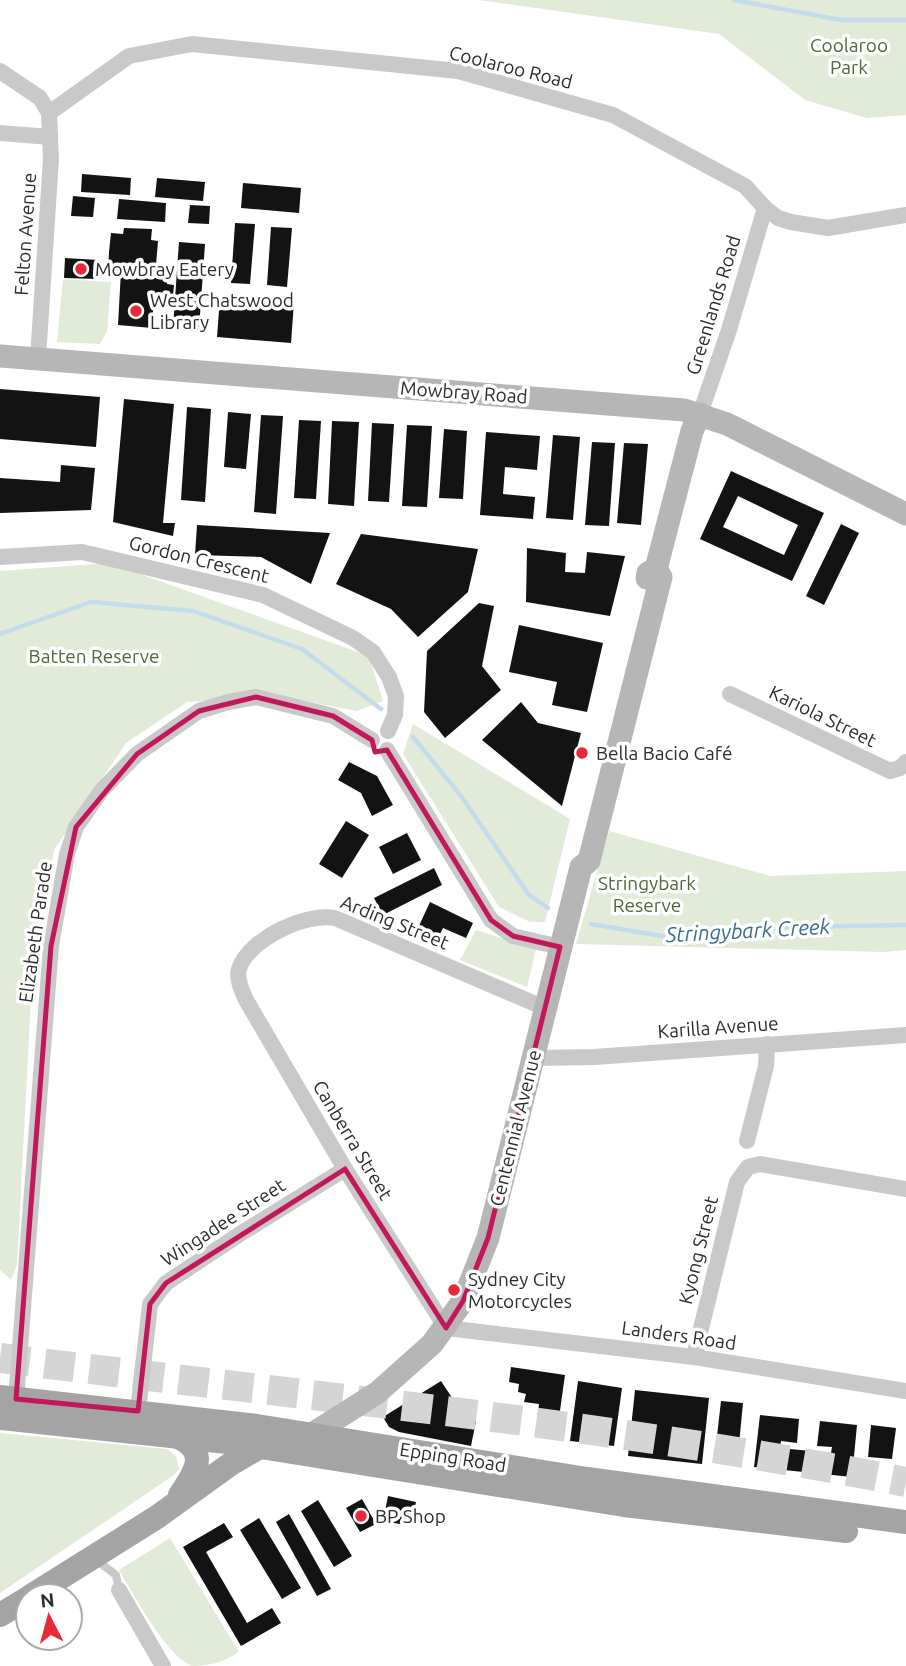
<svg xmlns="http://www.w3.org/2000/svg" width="906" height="1666" viewBox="0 0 906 1666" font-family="Ubuntu,sans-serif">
	<rect width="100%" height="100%" fill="#fff"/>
	<!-- green -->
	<g fill="#e2ead8">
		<path d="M479,0H906V115L867,118L805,100L719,34Z"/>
		<path d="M63,279L111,282L107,331L100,344L57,342Z"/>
		<path d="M109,563L369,656L383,701L357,711L282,697L187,702L126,743L54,850L32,980L17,1265L11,1280L0,1270V571Z"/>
		<path d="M413,724L570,819L545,922H530L499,907L403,754Z"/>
		<path d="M609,831L770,876L906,871V950L884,952L576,944Z"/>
		<path d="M476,930L536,949L527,987L460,960Z"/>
		<path d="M0,1433L167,1449L176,1456L179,1469L174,1475L0,1593Z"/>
		<path d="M170,1538L239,1652C225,1661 211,1666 193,1666C167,1658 133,1593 119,1570Z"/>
	</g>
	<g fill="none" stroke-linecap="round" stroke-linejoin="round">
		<!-- stream -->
		<g stroke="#c3dceb" stroke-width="4.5">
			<path d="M734,0L841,20H906"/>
			<path d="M0,634L91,602L193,611L302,649L381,709"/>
			<path d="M413,737L461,796L529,895L548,908"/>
			<path d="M591,924L668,937L788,927L906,925"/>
		</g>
	</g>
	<!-- building -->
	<g fill="#131313" fill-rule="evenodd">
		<path d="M82,174L131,178L130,195L81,192Z"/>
		<path d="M157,178L205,182L203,201L155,197Z"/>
		<path d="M243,183L301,188L299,213L241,208Z"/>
		<path d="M73,196L95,198L93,217L71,216Z"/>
		<path d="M119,199L166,203L165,222L117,219Z"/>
		<path d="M190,205L210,206L209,224L188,223Z"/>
		<path d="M235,223L255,224L250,284L231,283Z"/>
		<path d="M271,227L292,228L287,287L267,285Z"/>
		<path d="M124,228L152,229L151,240L158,241L156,265H168L167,284L174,285L173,296L154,295L152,328L118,325L121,271L108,270L109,252L111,233L123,234Z"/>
		<path d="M179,242L205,244L199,329L173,327Z"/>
		<path d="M65,258L98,260L97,279L64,278Z"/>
		<path d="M220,297L294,302L291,343L217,337Z"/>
		<path d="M0,389L100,397L96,447L0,439Z"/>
		<path d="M124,399L174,404L163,523H175L173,536L113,522Z"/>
		<path d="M187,407L211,409L205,502L181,500Z"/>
		<path d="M228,412L251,414L246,469L224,467Z"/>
		<path d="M261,415L283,416L276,514L254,512Z"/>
		<path d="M299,420L321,421L316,499L294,498Z"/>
		<path d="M332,421L359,422L354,506L328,504Z"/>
		<path d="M372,423L394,424L389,502L368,501Z"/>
		<path d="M407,425L432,426L427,507L402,506Z"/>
		<path d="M444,429L467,431L463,499L439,498Z"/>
		<path d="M486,432L540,436L537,470L505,467L503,494L535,497L533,519L480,515Z"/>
		<path d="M553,435L580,437L573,520L546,518Z"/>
		<path d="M592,442L615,443L609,526L585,525Z"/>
		<path d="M624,443L648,444L641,525L617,523Z"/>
		<path d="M61,465L95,468L91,510L0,513V478L60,482Z"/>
		<path d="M731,471L824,513L792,581L700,539ZM738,496L798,525L784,555L723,527Z"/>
		<path d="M841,524L859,533L824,605L806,596Z"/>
		<path d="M197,525L330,533L311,584L261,557L195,555Z"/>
		<path d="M361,534L478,549L468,592L418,637L391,609L336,584Z"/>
		<path d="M527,548L566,553L565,572L585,573L587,552L625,556L610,616L526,602Z"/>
		<path d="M479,603L494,606L482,666L501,690L445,738L424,712L427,651Z"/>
		<path d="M519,625L603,643L587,712L552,705L557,682L509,672Z"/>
		<path d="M521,702L538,723L581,733L562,806L482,740Z"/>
		<path d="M349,762L377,776L393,805L372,816L361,793L338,780Z"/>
		<path d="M346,821L369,835L342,878L319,864Z"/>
		<path d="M407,833L421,860L393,874L379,847Z"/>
		<path d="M434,868L442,885L383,915L374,898Z"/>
		<path d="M430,902L473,923L466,938L443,928L438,938L418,928Z"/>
		<path d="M511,1367L565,1375L557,1432L547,1431L549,1421L537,1420L539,1404L524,1402L526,1394L518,1392L519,1384L509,1382Z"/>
		<path d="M441,1381L466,1419L476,1421L471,1446L399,1432L389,1427L383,1417Z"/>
		<path d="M578,1381L622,1388L614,1446L570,1441Z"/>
		<path d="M635,1390L709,1398L702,1464L628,1456Z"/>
		<path d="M721,1401L743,1403L737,1465L714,1462Z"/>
		<path d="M760,1415L799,1419L797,1443L781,1441L780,1448L831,1453L832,1447L817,1446L820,1421L857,1425L852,1477L754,1467Z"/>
		<path d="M871,1425L896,1428L892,1459L868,1457Z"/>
		<path d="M388,1496L416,1502L411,1526L383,1521Z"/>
		<path d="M362,1499L376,1524L360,1532L346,1508Z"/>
		<path d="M318,1500L352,1556L334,1567L301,1511Z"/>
		<path d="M289,1514L331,1589L317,1596L276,1522Z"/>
		<path d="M259,1518L301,1588L282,1599L240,1530Z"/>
		<path d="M224,1523L233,1537L206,1552L247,1623L272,1608L281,1623L241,1646L183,1547Z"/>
	</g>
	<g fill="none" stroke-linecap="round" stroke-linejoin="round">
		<!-- motorway-tunnel -->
		<path stroke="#d5d5d5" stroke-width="30" stroke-dasharray="30 15" stroke-linecap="butt" d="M0,1358C302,1396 607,1423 906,1482"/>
		<!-- service -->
		<path stroke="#c9c9c9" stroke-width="8" d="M95,1559L116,1575L119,1590"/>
		<!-- minor -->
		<g stroke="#c9c9c9" stroke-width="16">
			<path d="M0,71L40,98L49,113L51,159L38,358"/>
			<path d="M49,113L129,56L192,44L458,71L613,115L745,186L765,208L778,218L791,222L828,228L906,215"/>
			<path d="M0,133L50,137"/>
			<path d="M700,414L729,330L765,208"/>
			<path d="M0,557L82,552L263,595L353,638L373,652L389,677L396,696L395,715L388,731"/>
			<path d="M730,694L890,771L900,768L906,762"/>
			<path d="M387,750L491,920L513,936L560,947"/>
			<path d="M545,1008L335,918C307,912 248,939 239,969C236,979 242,991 246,1000L345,1169L446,1328L694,1357L906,1391"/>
			<path d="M533,1058L594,1057L906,1035"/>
			<path d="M747,1141L766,1066L767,1044"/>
			<path d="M694,1357L737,1182L748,1167L760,1164L906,1189"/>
			<path d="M16,1399L51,946L67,854L76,827L102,790L137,754L199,711L228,702L256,697L333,716L372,740"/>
			<path d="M138,1411L150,1304L166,1283L240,1234L345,1169"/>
			<path d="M119,1590L163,1666"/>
		</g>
		<!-- secondary -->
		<g stroke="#b6b6b6" stroke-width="23">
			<path d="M0,356L684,410L727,424L906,514"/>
			<path d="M647,578L648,573L656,569L692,431L700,414"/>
			<path d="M312,1434L377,1393L432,1344L463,1301L488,1238L581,867L589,861L661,577L656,569"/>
		</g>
		<!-- primary -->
		<g stroke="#a4a4a4" stroke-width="24">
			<path d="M0,1397L257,1426L587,1479L906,1522"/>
			<path d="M0,1418L237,1443L624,1505L846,1531"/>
			<path d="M176,1436C210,1451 196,1472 180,1495"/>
			<path d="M31,1596L157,1517L232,1463L265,1444"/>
			<path d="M0,1615L28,1598"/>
		</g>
	</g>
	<!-- marked area -->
	<path fill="none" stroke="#c2185b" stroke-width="5" stroke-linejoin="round" d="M256,697L333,716L372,740L375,752L387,750L491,920L513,936L560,947L488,1238L463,1301L446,1328L345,1169L166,1283L150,1304L138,1411L16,1399L51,946L76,827L137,754L199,711Z"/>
	<!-- markers -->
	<g fill="#e72938" stroke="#fff" stroke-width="2.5">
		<circle cx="81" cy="269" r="7"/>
		<circle cx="136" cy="311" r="7"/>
		<circle cx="582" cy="753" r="7"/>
		<circle cx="454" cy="1290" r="7"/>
		<circle cx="361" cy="1516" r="7"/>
	</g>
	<g text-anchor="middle" stroke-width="7" stroke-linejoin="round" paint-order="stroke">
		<!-- park labels -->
		<g font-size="19" fill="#4f6739" stroke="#fff">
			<text x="849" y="52">Coolaroo<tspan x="849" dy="22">Park</tspan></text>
			<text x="94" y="663">Batten Reserve</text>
			<text x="647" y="890">Stringybark<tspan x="647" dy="22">Reserve</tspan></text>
		</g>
		<!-- street labels -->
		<g font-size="19" fill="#2c2c2c" stroke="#fff">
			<text transform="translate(511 67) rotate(14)" y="7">Coolaroo Road</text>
			<text transform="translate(25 234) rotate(-86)" y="7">Felton Avenue</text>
			<text transform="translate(713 305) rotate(-73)" y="7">Greenlands Road</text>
			<text transform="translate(464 392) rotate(4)" y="7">Mowbray Road</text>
			<text transform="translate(199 559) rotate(14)" y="7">Gordon Crescent</text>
			<text transform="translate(823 716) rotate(26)" y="7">Kariola Street</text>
			<text transform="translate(395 922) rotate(22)" y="7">Arding Street</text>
			<text transform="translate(35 932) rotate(-82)" y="7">Elizabeth Parade</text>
			<text transform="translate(718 1027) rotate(-4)" y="7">Karilla Avenue</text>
			<text transform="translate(515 1128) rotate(-76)" y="7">Centennial Avenue</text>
			<text transform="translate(353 1140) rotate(59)" y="7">Canberra Street</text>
			<text transform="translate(223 1222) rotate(-33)" y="7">Wingadee Street</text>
			<text transform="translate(698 1250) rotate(-76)" y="7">Kyong Street</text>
			<text transform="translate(679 1335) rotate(8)" y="7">Landers Road</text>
			<text transform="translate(453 1457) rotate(9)" y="7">Epping Road</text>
		</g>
		<!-- poi labels -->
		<g font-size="19" fill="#2c2c2c" stroke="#fff" text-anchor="start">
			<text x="95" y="276">Mowbray Eatery</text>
			<text x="150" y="307">West Chatswood<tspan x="150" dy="22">Library</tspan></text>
			<text x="596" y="760">Bella Bacio Café</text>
			<text x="468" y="1286">Sydney City<tspan x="468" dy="22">Motorcycles</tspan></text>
			<text x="375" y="1523">BP Shop</text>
		</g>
		<!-- water labels -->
		<g font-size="21" font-style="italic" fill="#396d8e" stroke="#fff">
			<text transform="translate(748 931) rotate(-3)" y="7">Stringybark Creek</text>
		</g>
	</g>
	<!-- north arrow -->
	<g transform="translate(49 1617) rotate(354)"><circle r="33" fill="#ffffff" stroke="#ababab" stroke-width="2"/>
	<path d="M0-5L12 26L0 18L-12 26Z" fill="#e72938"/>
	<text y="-10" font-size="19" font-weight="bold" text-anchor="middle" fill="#2c2c2c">N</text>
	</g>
</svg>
